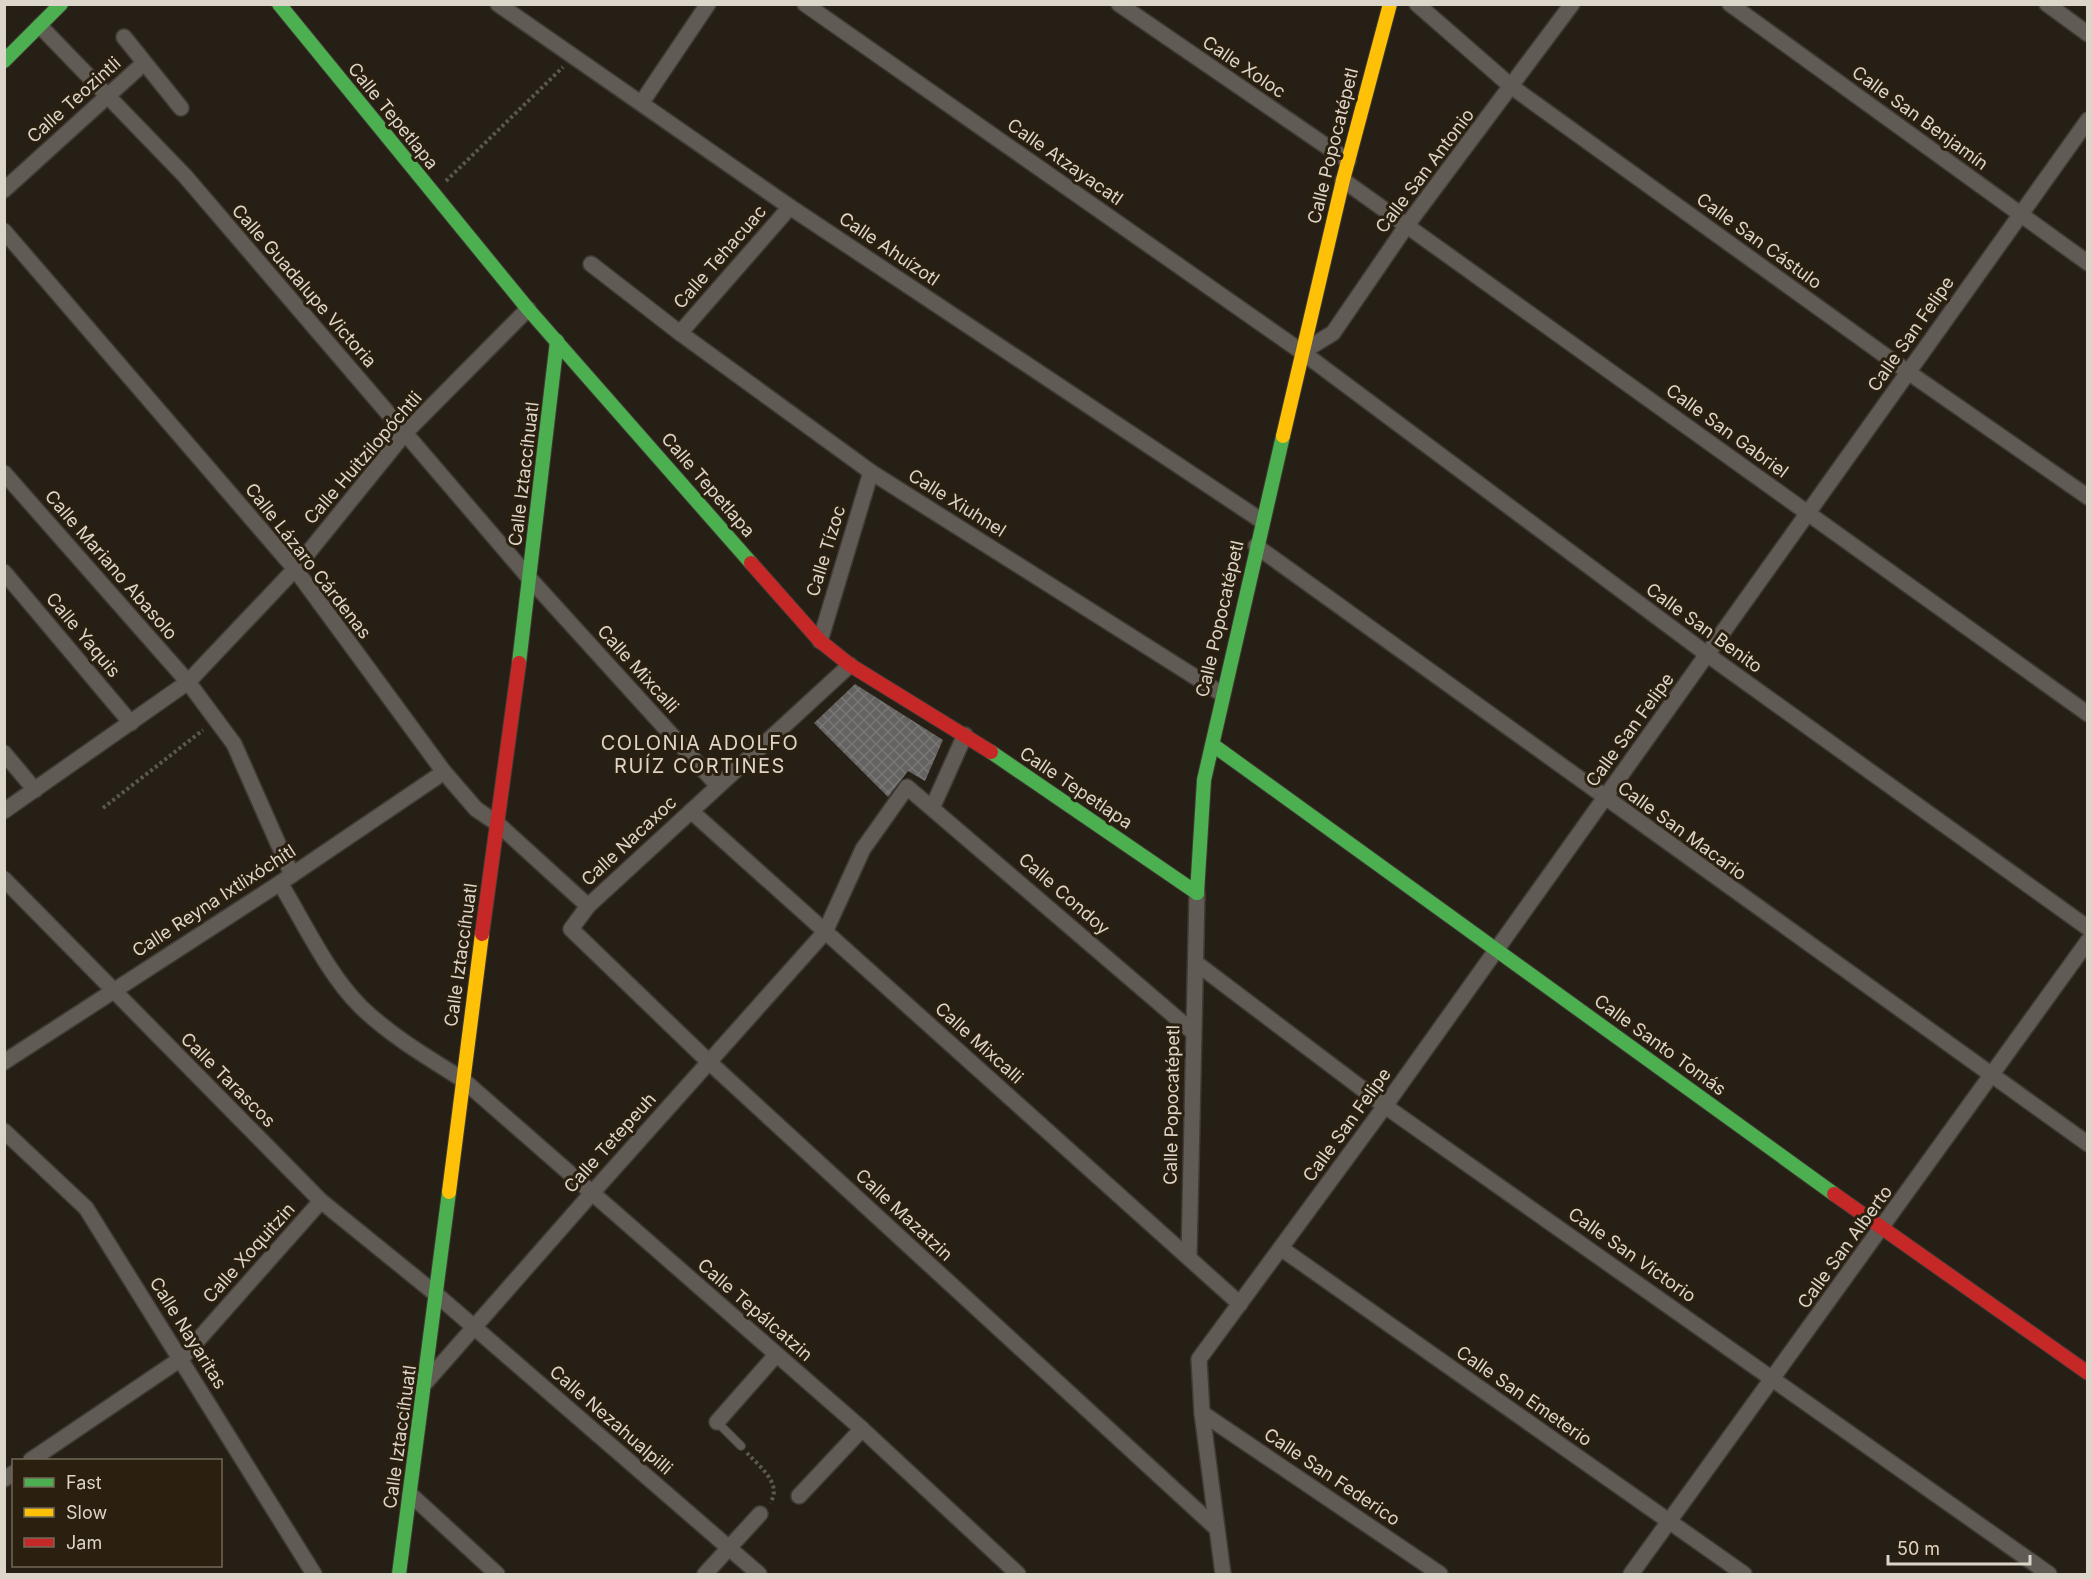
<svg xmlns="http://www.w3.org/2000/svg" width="2092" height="1579" viewBox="0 0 2092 1579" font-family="Inter,sans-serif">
	<defs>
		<pattern id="building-cross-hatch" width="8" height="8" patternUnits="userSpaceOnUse" patternTransform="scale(1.5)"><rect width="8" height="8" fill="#656362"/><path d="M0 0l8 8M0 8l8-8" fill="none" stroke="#7a7877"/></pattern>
	</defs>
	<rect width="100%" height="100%" fill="#251f15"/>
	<!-- building -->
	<path fill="url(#building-cross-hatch)" d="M855,684L943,740L925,781L908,771L888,797L814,723Z"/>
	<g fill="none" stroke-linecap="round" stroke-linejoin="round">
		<!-- lane casing -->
		<g stroke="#3f3a33" stroke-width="10">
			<path id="lane" d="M717,1422L741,1446"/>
		</g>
		<!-- street casing -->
		<g stroke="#3f3a33" stroke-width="18">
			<g id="street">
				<path d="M498,4L790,207L1262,521"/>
				<path d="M805,4L1302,352L1708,655L2088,928"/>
				<path d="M1119,4L1348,161"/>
				<path d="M1417,4L1512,87L1908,372L2088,497"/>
				<path d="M1730,4L2088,263"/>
				<path d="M2047,4L2088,34"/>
				<path d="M40,26L185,176L530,579L718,786"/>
				<path d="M124,37L181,108"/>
				<path d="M642,102L708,4"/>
				<path d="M1343,180L2088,714"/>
				<path d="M4,190L144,63"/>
				<path d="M4,231L295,569L444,772L476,809L498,824L588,906"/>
				<path d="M591,264L680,333L871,472L1222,694"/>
				<path d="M680,333L790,207"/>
				<path d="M1302,352L1333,333L1407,225L1572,4"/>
				<path d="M4,473L188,682L234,744L292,875"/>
				<path d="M1256,546L2088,1144"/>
				<path d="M4,572L131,723"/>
				<path d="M820,641L871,472"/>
				<path d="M850,665L588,906L571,929L709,1062L1215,1527"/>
				<path d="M4,753L35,790"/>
				<path d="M933,806L965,735"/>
				<path d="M4,811L188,682L295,569L405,433L528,309"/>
				<path d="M691,811L1240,1304"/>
				<path d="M4,879L321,1201L437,1295L759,1574"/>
				<path d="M280,883C305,924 327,973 361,1007C391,1036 427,1057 462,1079L862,1429L1018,1574"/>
				<path d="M1196,963L1385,1106L2049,1574"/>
				<path d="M4,1062L280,883L444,772"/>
				<path d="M4,1131L86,1208L314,1574"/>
				<path d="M1282,1249L1744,1574"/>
				<path d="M1189,1256L1197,893"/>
				<path d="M426,1382L592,1193L825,932L863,849L907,787L1193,1032"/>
				<path d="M1202,1413L1440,1574"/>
				<path d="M717,1422L776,1355"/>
				<path d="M31,1460L182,1358L321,1201"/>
				<path d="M4,1479L14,1473"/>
				<path d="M410,1494L497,1574"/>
				<path d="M799,1496L862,1429"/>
				<path d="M705,1574L760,1514"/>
				<path d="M1223,1574L1202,1413L1199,1359L1385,1106L2088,120"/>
				<path d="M1631,1574L2088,941"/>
			</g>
		</g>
		<!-- fast casing -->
		<g stroke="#3f3a33" stroke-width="16">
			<g id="fast">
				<path d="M279,4L528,309L751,563"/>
				<path d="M4,61L61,4"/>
				<path d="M519,663L557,341"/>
				<path d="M1213,745L1834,1194"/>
				<path d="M991,752L1197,893"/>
				<path d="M1197,893L1204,780L1283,436"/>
				<path d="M399,1574L449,1192"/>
			</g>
		</g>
		<!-- slow casing -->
		<g stroke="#3f3a33" stroke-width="16">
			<g id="slow">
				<path d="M1283,436L1343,180L1390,4"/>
				<path d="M449,1192L482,934"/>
			</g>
		</g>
		<!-- jam casing -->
		<g stroke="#3f3a33" stroke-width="16">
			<g id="jam">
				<path d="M751,563L820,641L850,665L991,752"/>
				<path d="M482,934L519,663"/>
				<path d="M1834,1194L2088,1373"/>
			</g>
		</g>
		<!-- path -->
		<g stroke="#5c5851" stroke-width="4" stroke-dasharray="3 3" stroke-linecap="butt">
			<path d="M446,181L563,67"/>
			<path d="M103,808L203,730"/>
			<path d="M747,1453C760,1467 783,1484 770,1503"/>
		</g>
		<!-- lane -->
		<use href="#lane" stroke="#605b54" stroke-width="8"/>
		<!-- street -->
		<use href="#street" stroke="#605b54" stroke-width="15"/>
		<!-- fast -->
		<use href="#fast" stroke="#4caf50" stroke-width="14"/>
		<!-- slow -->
		<use href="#slow" stroke="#ffc107" stroke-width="14"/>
		<!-- jam -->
		<use href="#jam" stroke="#c62828" stroke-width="14"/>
	</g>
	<g text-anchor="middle" stroke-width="6" stroke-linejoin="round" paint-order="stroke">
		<!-- street labels -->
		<g font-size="18" fill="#dcd5ca" stroke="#2b200f">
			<text transform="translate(1244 67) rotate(34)" y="6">Calle Xoloc</text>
			<text transform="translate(74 100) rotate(-42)" y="6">Calle Teozintli</text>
			<text transform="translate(393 116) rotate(51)" y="6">Calle Tepetlapa</text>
			<text transform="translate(1920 118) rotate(36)" y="6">Calle San Benjamín</text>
			<text transform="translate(1333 146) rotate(-76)" y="6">Calle Popocatépetl</text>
			<text transform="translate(1065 162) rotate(35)" y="6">Calle Atzayacatl</text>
			<text transform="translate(1425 171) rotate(-53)" y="6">Calle San Antonio</text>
			<text transform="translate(1759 241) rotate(36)" y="6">Calle San Cástulo</text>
			<text transform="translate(889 249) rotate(34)" y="6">Calle Ahuízotl</text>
			<text transform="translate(720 257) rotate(-49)" y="6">Calle Tehacuac</text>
			<text transform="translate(304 286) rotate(49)" y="6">Calle Guadalupe Victoria</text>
			<text transform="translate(1911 334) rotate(-55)" y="6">Calle San Felipe</text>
			<text transform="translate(1727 431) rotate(36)" y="6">Calle San Gabriel</text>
			<text transform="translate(363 458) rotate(-49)" y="6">Calle Huitzilopóchtli</text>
			<text transform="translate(524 474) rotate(-83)" y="6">Calle Iztaccíhuatl</text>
			<text transform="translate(708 485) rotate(49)" y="6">Calle Tepetlapa</text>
			<text transform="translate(957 503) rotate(32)" y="6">Calle Xiuhnel</text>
			<text transform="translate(826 551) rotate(-73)" y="6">Calle Tízoc</text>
			<text transform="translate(308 561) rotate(52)" y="6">Calle Lázaro Cárdenas</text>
			<text transform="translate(111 565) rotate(49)" y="6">Calle Mariano Abasolo</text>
			<text transform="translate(1220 619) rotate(-77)" y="6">Calle Popocatépetl</text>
			<text transform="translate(1704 628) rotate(36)" y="6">Calle San Benito</text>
			<text transform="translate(83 635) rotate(50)" y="6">Calle Yaquis</text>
			<text transform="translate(638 669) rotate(48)" y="6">Calle Mixcalli</text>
			<text transform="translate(1630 730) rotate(-54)" y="6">Calle San Felipe</text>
			<text transform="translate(1076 788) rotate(34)" y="6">Calle Tepetlapa</text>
			<text transform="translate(1682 831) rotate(36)" y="6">Calle San Macario</text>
			<text transform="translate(629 841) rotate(-43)" y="6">Calle Nacaxoc</text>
			<text transform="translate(1064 894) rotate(41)" y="6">Calle Condoy</text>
			<text transform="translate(214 901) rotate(-33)" y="6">Calle Reyna Ixtlixóchitl</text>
			<text transform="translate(461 955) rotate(-82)" y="6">Calle Iztaccíhuatl</text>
			<text transform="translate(979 1043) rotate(42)" y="6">Calle Mixcalli</text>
			<text transform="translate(1660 1045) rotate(36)" y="6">Calle Santo Tomás</text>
			<text transform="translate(228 1080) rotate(45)" y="6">Calle Tarascos</text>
			<text transform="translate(1172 1105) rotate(-89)" y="6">Calle Popocatépetl</text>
			<text transform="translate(1347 1125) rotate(-54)" y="6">Calle San Felipe</text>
			<text transform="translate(610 1143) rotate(-48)" y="6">Calle Tetepeuh</text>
			<text transform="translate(904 1215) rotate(43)" y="6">Calle Mazatzin</text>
			<text transform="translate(1845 1247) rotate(-54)" y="6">Calle San Alberto</text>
			<text transform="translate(249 1253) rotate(-48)" y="6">Calle Xoquitzin</text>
			<text transform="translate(1632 1255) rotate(35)" y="6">Calle San Victorio</text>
			<text transform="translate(755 1310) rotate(41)" y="6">Calle Tepálcatzin</text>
			<text transform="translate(188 1333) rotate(58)" y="6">Calle Nayaritas</text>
			<text transform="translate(1524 1396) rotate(35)" y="6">Calle San Emeterio</text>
			<text transform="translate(611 1420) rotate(41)" y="6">Calle Nezahualpilli</text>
			<text transform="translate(400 1437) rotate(-82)" y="6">Calle Iztaccíhuatl</text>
			<text transform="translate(1332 1477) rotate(34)" y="6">Calle San Federico</text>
		</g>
		<!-- neighbourhood labels -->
		<g font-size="20" letter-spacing="1.5" fill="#dcd5ca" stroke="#2b200f">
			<text x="700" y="750">COLONIA ADOLFO<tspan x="700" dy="23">RUÍZ CORTINES</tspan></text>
		</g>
	</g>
	<!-- border -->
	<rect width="2092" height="1579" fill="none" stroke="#dcd5ca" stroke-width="12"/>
	<!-- legend -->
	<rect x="12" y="1459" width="210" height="108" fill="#2b200f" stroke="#72685a" stroke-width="1.5"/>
	<rect x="24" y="1478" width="30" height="9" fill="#4caf50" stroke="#72685a" stroke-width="1.5"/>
	<text x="66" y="1489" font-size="18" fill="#dcd5ca">Fast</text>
	<rect x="24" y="1508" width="30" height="9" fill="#ffc107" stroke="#72685a" stroke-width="1.5"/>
	<text x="66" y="1519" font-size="18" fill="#dcd5ca">Slow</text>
	<rect x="24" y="1538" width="30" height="9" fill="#c62828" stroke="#72685a" stroke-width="1.5"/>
	<text x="66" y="1549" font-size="18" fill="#dcd5ca">Jam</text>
	<!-- scale -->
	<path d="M1888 1555v9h142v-9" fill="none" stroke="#dcd5ca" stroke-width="3"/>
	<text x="1897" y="1555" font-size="18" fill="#dcd5ca" stroke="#2b200f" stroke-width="4.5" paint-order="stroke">50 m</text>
</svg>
